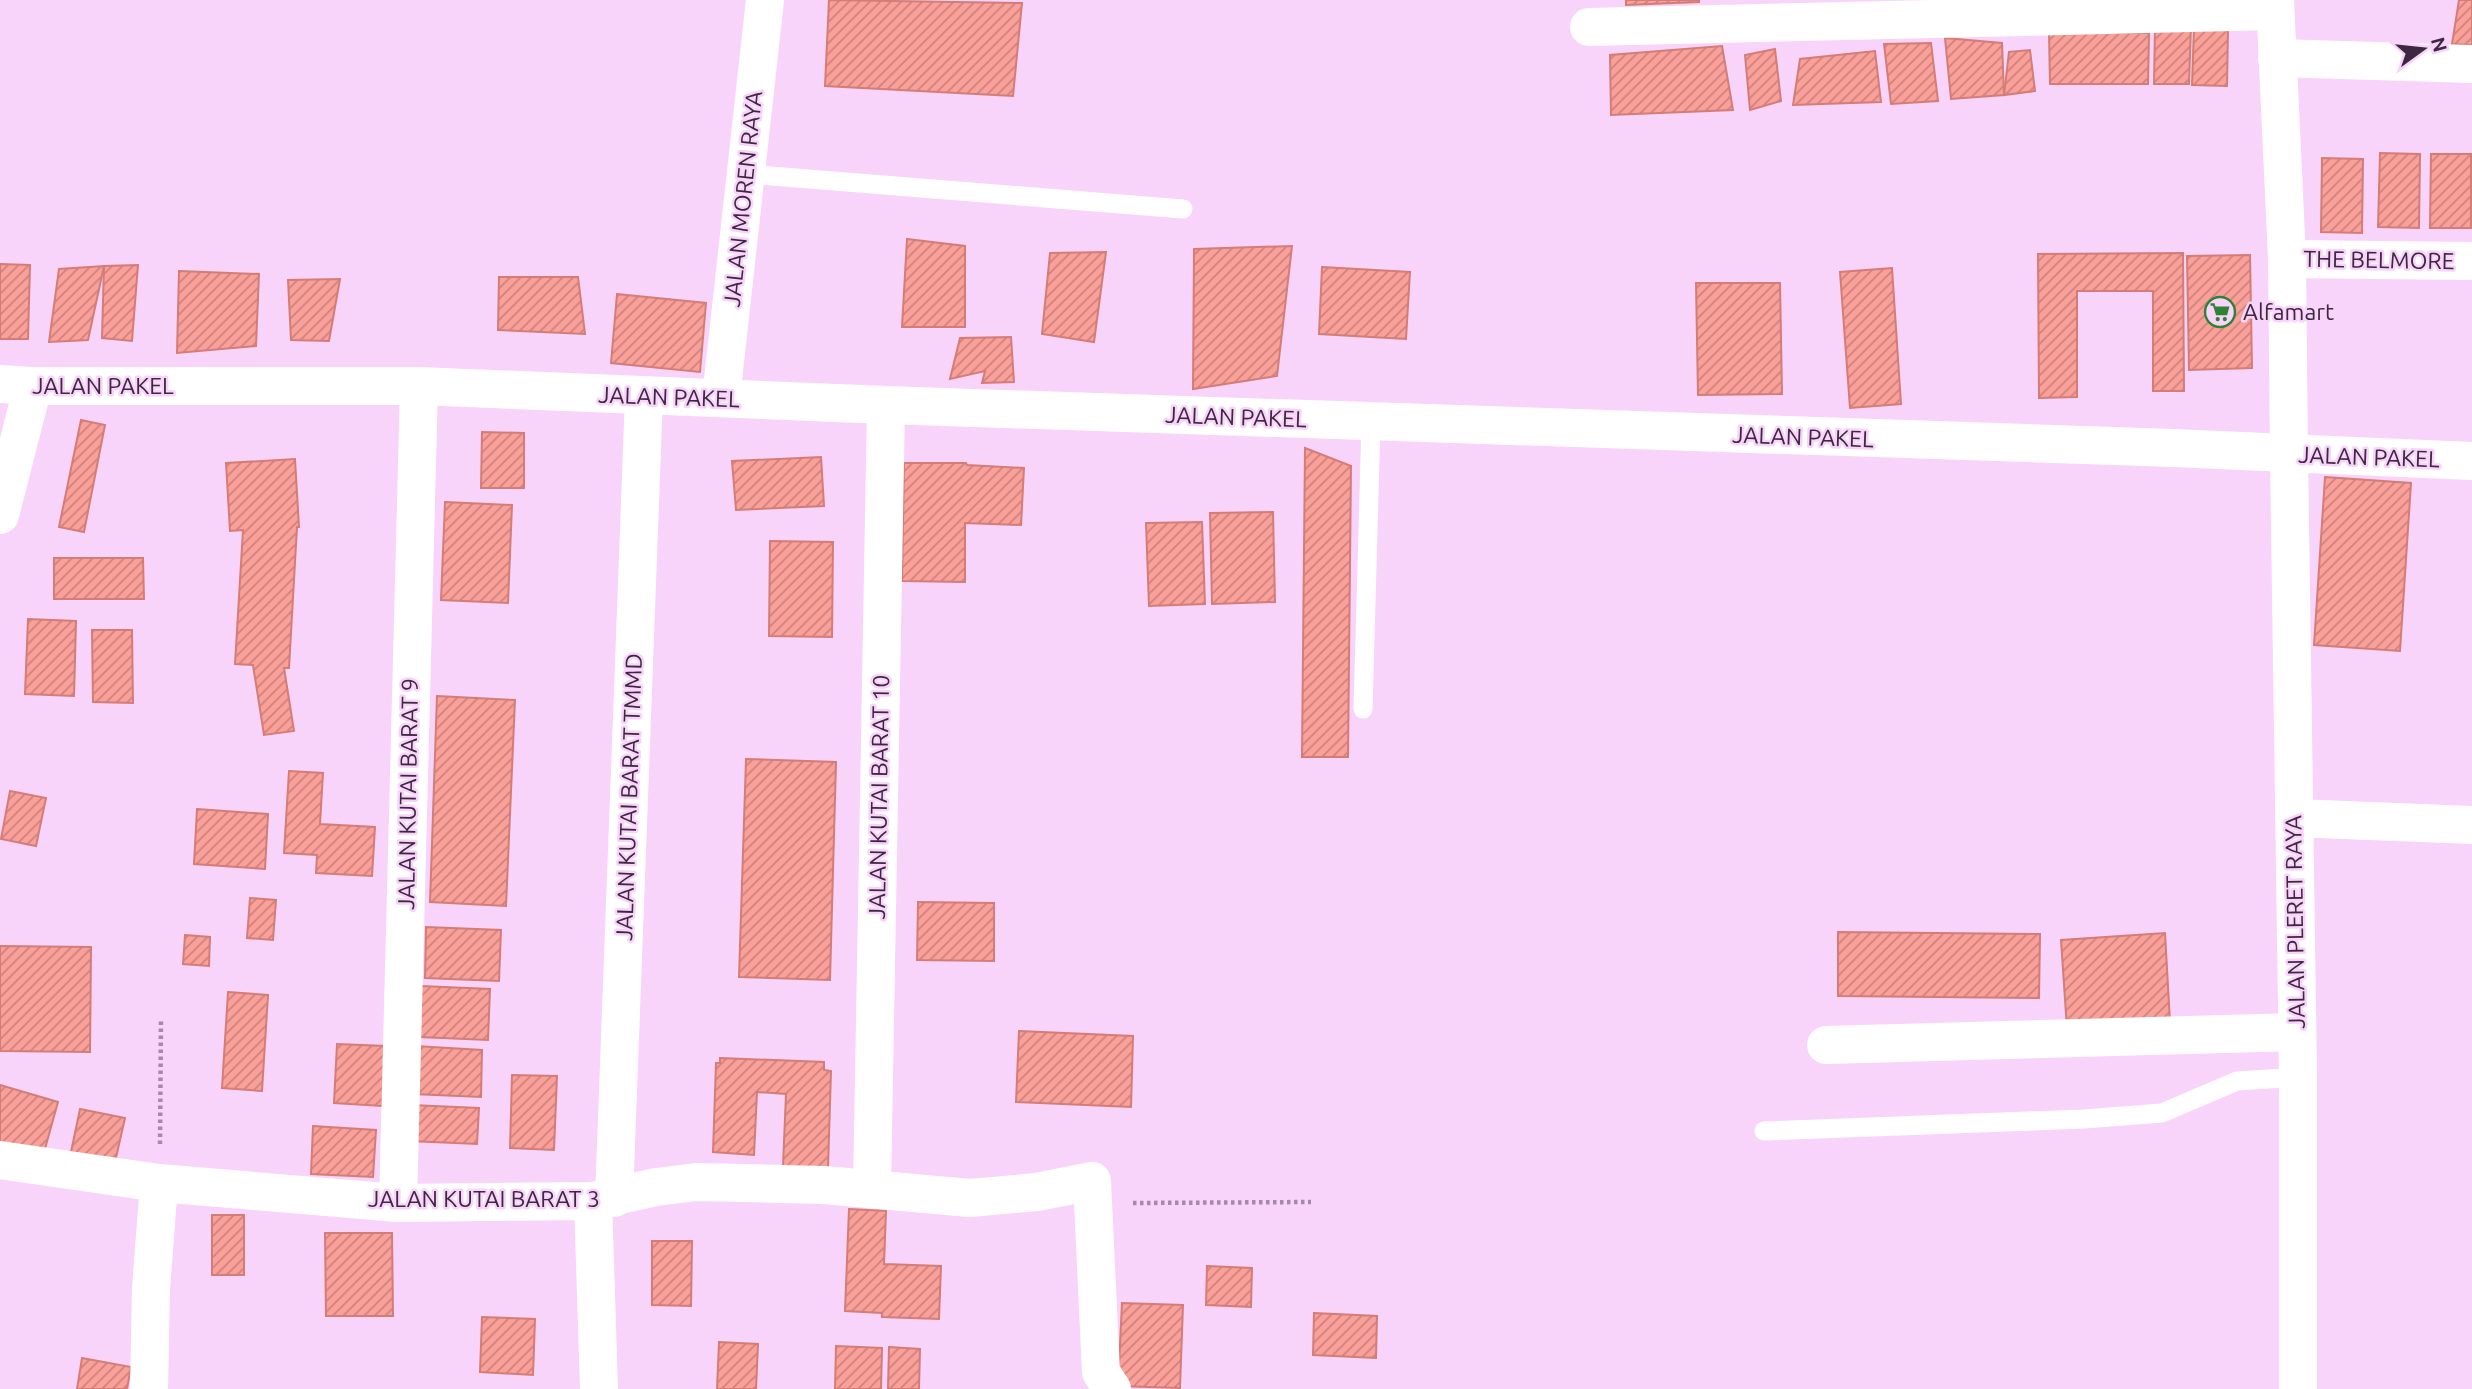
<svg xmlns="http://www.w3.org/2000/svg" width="2472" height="1389" viewBox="0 0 2472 1389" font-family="Ubuntu,sans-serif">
	<defs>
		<pattern id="building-hatch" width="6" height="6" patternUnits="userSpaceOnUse" patternTransform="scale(1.75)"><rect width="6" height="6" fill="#faa099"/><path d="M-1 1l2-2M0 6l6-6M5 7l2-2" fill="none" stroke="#cc827e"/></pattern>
	</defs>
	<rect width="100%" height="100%" fill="#f9d4fa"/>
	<!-- building -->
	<g fill="url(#building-hatch)" stroke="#d47d77" stroke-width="2">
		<path d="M829,0L1022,3L1013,96L825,86Z"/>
		<path d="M1626,0H1699V2L1626,5Z"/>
		<path d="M2459,0H2472V45L2452,44Z"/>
		<path d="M2155,26L2191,27L2189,84H2154Z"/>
		<path d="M2194,27L2228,28L2227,86L2192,85Z"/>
		<path d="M2049,33H2149L2148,84H2050Z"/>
		<path d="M1945,38L2002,43L2004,95L1951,99Z"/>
		<path d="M1931,43L1938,101L1891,104L1884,44Z"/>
		<path d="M1722,46L1733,110L1611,115L1610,55Z"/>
		<path d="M1775,49L1781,101L1750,110L1745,55Z"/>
		<path d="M2030,50L2035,91L2004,95L2009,52Z"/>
		<path d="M1875,51L1881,102L1793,105L1800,59Z"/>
		<path d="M2380,153L2420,154L2419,228L2378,227Z"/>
		<path d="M2431,154H2471V228H2430Z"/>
		<path d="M2322,158L2363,159L2362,233L2321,232Z"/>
		<path d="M907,239L965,246V327H902Z"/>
		<path d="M1292,246L1277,376L1193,389L1194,249Z"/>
		<path d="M1106,252L1094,342L1042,334L1050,253Z"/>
		<path d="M2183,253L2184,391H2153V291H2077V397L2039,398L2038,254Z"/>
		<path d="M2250,255L2252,368L2189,370L2187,256Z"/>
		<path d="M0,264L30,265L28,339H0Z"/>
		<path d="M138,265L132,341L102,338L104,266Z"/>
		<path d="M104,266L88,340L49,342L59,269Z"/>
		<path d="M1322,267L1410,272L1406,339L1319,334Z"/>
		<path d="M1892,268L1901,404L1850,408L1840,272Z"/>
		<path d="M179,271L259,274L256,346L177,353Z"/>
		<path d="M499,277H578L585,334L498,330Z"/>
		<path d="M340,279L329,341L291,340L288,280Z"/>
		<path d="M1696,283H1780L1782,394L1698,395Z"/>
		<path d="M617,294L706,303L700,372L611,363Z"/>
		<path d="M1011,337L1014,382L982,383L985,371L950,379L960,338Z"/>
		<path d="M81,420L105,425L84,532L59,527Z"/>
		<path d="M482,432L524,433V488H481Z"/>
		<path d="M1305,448L1351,466L1348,757H1302Z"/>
		<path d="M821,457L824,506L736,510L732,461Z"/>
		<path d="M295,459L299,527H297L289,668H284L294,731L264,735L253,665L235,664L243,530L230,531L226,463Z"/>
		<path d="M904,463H966L967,465L1024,468L1021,525L965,523V582L902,581Z"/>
		<path d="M2325,477L2411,483L2400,651L2314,645Z"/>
		<path d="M445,502L512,505L508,603L441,600Z"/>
		<path d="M1273,512L1275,602L1212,604L1210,513Z"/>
		<path d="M1202,522L1205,604L1149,606L1146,523Z"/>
		<path d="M770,541L833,542L832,637L769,636Z"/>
		<path d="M54,558H143L144,599H54Z"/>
		<path d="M28,619L76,621L74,696L25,694Z"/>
		<path d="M92,630H132L133,703L93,702Z"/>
		<path d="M437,696L515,700L506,906L430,902Z"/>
		<path d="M746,759L836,762L830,980L739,977Z"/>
		<path d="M289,771L323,773L320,824L375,827L372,876L316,873L317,855L284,853Z"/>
		<path d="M10,791L46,798L36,846L1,839Z"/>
		<path d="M197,809L268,814L265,869L194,864Z"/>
		<path d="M250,898L276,900L273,940L247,938Z"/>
		<path d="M918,902L994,903V961L917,960Z"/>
		<path d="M426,927L501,930L499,981L425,978Z"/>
		<path d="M1838,932L2040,934L2039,998L1838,996Z"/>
		<path d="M2165,933L2170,1022L2067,1029L2061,940Z"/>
		<path d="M185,935L210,937L209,966L183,964Z"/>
		<path d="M0,946L91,947L90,1052L0,1051Z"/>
		<path d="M421,986L490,989L488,1040L419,1037Z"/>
		<path d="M228,992L268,995L262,1091L222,1088Z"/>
		<path d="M1019,1031L1133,1036L1131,1107L1016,1102Z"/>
		<path d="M337,1044L386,1046L382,1106L334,1103Z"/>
		<path d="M415,1046L482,1050L481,1097L413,1094Z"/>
		<path d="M720,1058L824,1062V1070L831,1071L828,1168L783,1166L786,1094L757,1092L754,1155L713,1152L716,1063H720Z"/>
		<path d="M512,1075L557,1076L554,1150L510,1148Z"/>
		<path d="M0,1085L58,1102L43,1156L0,1143Z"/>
		<path d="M411,1105L479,1108L477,1144L410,1141Z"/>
		<path d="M80,1109L125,1118L115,1162L71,1152Z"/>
		<path d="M313,1126L376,1130L373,1177L311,1174Z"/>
		<path d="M849,1209L886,1211L884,1264L941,1266L939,1319L882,1317V1313L845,1311Z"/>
		<rect x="212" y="1215" width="32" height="60"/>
		<path d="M325,1233H392L393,1316H326Z"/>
		<path d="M652,1241H692L691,1306L652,1305Z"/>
		<path d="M1207,1266L1252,1268L1251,1307L1206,1305Z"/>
		<path d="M1122,1303L1183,1305L1180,1388L1118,1386Z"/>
		<path d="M1314,1313L1377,1316L1376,1358L1313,1355Z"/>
		<path d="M482,1317L535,1319L533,1375L480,1372Z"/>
		<path d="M719,1342L758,1344L756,1389H717Z"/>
		<path d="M836,1346L882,1348L881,1389H835Z"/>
		<path d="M889,1347L920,1349L919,1389H888Z"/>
		<path d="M82,1358L131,1367L127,1389H77Z"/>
	</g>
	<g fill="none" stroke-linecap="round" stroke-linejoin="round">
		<!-- path -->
		<g stroke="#a688a8" stroke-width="4.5" stroke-dasharray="3.5 3.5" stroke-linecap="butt">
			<path d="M160,1144L161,1018"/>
			<path d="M1133,1203L1311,1202"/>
		</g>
		<!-- lane -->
		<g stroke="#fff" stroke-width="19">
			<path d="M746,174L1183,209"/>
			<path d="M1363,709L1371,422"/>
			<path d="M1764,1131L2084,1119L2162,1113L2237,1081L2298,1077"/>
		</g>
		<!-- street -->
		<g stroke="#fff" stroke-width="38">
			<path d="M2275,0L2287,259L2289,454"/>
			<path d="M1589,27L2275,11"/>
			<path d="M2277,58L2472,64"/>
			<path d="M2287,259L2472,261"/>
			<path d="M721,398L765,0"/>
			<path d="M2294,818L2472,825"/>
			<path d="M1826,1045L2297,1032"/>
			<path d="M0,1160L159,1183L398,1203L593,1201L656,1187L697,1182L824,1185L970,1198L1037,1192L1092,1181L1101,1372L1112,1389"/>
			<path d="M872,1189L886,405"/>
			<path d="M614,1198L644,396"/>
			<path d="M593,1201L599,1389"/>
			<path d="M398,1203L419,386"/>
			<path d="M149,1389L151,1289L159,1183"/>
		</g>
		<!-- secondary -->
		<g stroke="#fff" stroke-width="38">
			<path d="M0,384L33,386H419L886,405L2173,448L2472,461"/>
			<path d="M2289,454L2298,1077V1389"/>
			<path d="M0,515L33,386"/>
		</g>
	</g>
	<!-- icons -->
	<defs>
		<g id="supermarket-ring" transform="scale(1.575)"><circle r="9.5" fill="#f9d4fa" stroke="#2b8333" stroke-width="1.5"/><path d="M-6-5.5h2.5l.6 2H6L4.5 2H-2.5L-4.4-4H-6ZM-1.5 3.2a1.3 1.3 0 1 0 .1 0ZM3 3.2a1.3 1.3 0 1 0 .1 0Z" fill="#2b8333"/></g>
	</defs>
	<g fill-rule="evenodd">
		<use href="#supermarket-ring" x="2220" y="312"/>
	</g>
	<g text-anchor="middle" stroke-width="5" stroke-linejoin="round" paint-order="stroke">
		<!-- street labels -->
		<g font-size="23" fill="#3e2740" stroke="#f9d4fa">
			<text transform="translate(743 199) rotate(-84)" y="8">JALAN MOREN RAYA</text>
			<text transform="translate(2379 260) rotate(1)" y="8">THE BELMORE</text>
			<text x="103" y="394">JALAN PAKEL</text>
			<text transform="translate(669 397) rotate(2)" y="8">JALAN PAKEL</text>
			<text transform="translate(1236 417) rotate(2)" y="8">JALAN PAKEL</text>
			<text transform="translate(1803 437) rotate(2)" y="8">JALAN PAKEL</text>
			<text transform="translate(2369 457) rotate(2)" y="8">JALAN PAKEL</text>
			<text transform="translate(408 794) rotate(-89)" y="8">JALAN KUTAI BARAT 9</text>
			<text transform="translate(629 797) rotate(-88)" y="8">JALAN KUTAI BARAT TMMD</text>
			<text transform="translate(879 797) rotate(-89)" y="8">JALAN KUTAI BARAT 10</text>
			<text transform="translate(2295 922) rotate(-91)" y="8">JALAN PLERET RAYA</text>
			<text x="484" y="1207">JALAN KUTAI BARAT 3</text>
		</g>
		<!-- poi labels -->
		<g font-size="23" fill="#3e2740" stroke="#f9d4fa" text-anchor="start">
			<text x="2243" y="320">Alfamart</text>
		</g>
	</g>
	<!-- north arrow -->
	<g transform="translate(2423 49) rotate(75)" stroke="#f9d4fa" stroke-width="5" paint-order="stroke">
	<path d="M0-5L12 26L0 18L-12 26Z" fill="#3e2740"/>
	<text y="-10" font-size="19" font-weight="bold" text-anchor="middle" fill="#3e2740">N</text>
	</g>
</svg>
